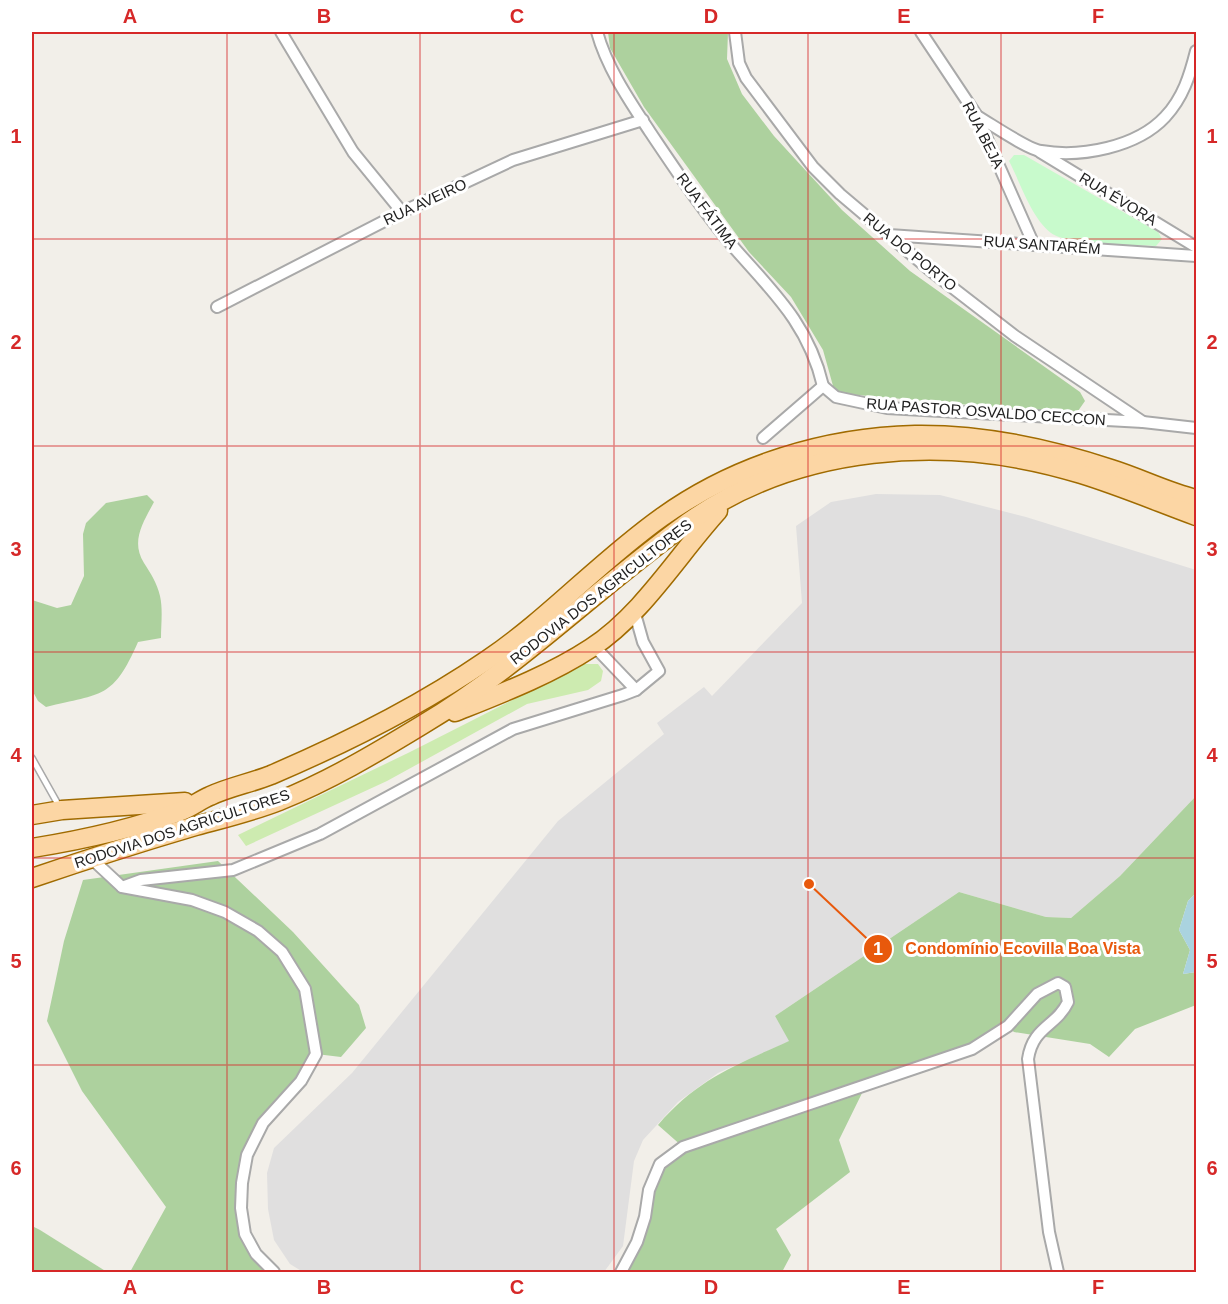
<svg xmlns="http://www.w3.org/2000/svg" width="1228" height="1304" viewBox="0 0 1228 1304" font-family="Arial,sans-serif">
	<rect width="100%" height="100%" fill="#f2efe9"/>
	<!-- residential -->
	<path fill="#e0dfdf" d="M876,494L940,495L1026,517L1196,570V796L1120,876L1071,918L1046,917L959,892L775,1016L790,1041L718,1073L678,1102L643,1140L634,1161L623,1246L604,1272H303L290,1264L274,1240L268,1209L267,1173L274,1148L352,1073L558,821L664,734L657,723L704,687L712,696L802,603L796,526L831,502Z"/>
	<!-- grass -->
	<path fill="#cdebb0" d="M583,664H598L603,671L601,681L588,690L527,704L387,781L246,846L238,835L410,752Z"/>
	<!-- forest -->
	<g fill="#add19e">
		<path d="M608,32H728L727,59L742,94L774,136L842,210L910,271L1080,392L1085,401L1078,411L1025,410L835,393L823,350L791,297L749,252L644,107L610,48Z"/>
		<path d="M147,495L154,502C144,521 130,541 144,563C151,574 157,583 160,596C163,609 161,625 161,638L138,642C113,699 103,693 46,707L38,701L32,690V600L57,608L71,605L84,576L83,534L86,523L106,503Z"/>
		<path d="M1196,796V893L1188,901L1179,930L1190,950L1183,974L1196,972V1005L1135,1029L1109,1057L1090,1044L1014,1032L1007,1026L991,1038L865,1087L839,1140L850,1172L776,1229L791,1255L782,1272H621L657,1171L683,1147L658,1125C697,1079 736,1065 789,1041L775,1016L959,892L1046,917L1071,918L1120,876Z"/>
		<path d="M218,861L293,932L359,1005L366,1028L341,1057L316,1054L263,1123L247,1155L245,1234L274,1272H130L166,1207L82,1091L47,1021L64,941L83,880Z"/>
		<path d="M32,1226L40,1230L107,1272H32Z"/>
	</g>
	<!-- park -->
	<path fill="#c8facc" d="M1014,155H1024L1158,232L1162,239L1156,246C1135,245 1066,245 1051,233C1031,217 1021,184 1009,161Z"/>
	<!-- water -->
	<path fill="#aad3df" d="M1196,893V972L1183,974L1190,950L1179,930L1188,901Z"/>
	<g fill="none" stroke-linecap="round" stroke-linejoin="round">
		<!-- lane casing -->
		<g stroke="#a9a9a9" stroke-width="8">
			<path id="lane" d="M32,758L59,806"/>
		</g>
		<!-- street casing -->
		<g stroke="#a9a9a9" stroke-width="14">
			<g id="street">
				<path d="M281,32L353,152L402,212"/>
				<path d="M597,32C607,68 629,100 650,132C677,172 704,213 736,250C775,294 809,326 823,386"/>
				<path d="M735,32L739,63L746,78L813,167L840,194L931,271L1015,336L1143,422"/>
				<path d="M921,32L977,116L1034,245"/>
				<path d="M977,116C991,124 1027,149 1041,151C1081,158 1137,147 1165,117C1183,98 1190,75 1196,51"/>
				<path d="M1040,152L1196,247"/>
				<path d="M889,235L1196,256"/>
				<path d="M217,307L402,212L513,160L643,120"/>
				<path d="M763,438L823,386L836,397L887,408L1143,422L1196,428"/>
				<path d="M594,646L636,690"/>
				<path d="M92,859L122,887L192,900L225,912L258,931L282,952L305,989L316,1054L301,1081L263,1123L247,1155L242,1183L241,1208L245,1234L256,1254L274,1272"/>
				<path d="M122,887L141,880L233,870L320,834L513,729L623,695L636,690L659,671L643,642L634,610"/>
				<path d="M621,1272L637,1242L645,1217L649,1190L660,1164L683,1147L972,1049L1008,1026L1037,994L1058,983L1065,987L1068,1002C1056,1027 1033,1026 1028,1059L1049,1232L1058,1272"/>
			</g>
		</g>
		<!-- primary casing -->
		<g stroke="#a06b00" stroke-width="21">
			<g id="primary">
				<path d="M455,712C500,694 550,675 591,648C642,615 678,555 718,511"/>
				<path d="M32,815L62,810L185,802"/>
				<path d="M32,848C82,840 133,829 181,811C192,807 200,800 210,796C229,787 251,783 271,775C346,743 420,706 487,660C549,618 600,561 662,517C735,465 825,437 915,435C983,434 1048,448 1111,469C1140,478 1167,492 1196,499"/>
				<path d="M32,878C85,860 138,843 192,827C221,819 251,812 279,801C329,781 376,753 422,725C515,670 592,593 679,529C793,443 948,433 1081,474C1120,486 1158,502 1196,516"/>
			</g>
		</g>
		<!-- lane -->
		<use href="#lane" stroke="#fff" stroke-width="5"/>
		<!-- street -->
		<use href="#street" stroke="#fff" stroke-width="10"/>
		<!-- primary -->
		<use href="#primary" stroke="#fcd6a4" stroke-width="18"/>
	</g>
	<!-- grid -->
	<path fill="none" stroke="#d62828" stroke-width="1.5" stroke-opacity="0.55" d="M227,32V1272M420,32V1272M614,32V1272M808,32V1272M1001,32V1272M32,239H1196M32,446H1196M32,652H1196M32,858H1196M32,1065H1196"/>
	<g text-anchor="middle" stroke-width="6" stroke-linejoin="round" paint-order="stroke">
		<!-- street labels -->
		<g font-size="15" fill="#222" stroke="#fff">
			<text transform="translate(983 135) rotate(63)" y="5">RUA BEJA</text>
			<text transform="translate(1118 199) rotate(31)" y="5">RUA ÉVORA</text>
			<text transform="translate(425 202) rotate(-25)" y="5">RUA AVEIRO</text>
			<text transform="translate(707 211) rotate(53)" y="5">RUA FÁTIMA</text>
			<text transform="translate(1042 245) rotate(4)" y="5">RUA SANTARÉM</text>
			<text transform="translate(910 252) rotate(39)" y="5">RUA DO PORTO</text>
			<text transform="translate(986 412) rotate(4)" y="5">RUA PASTOR OSVALDO CECCON</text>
			<text transform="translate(601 592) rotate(-38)" y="5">RODOVIA DOS AGRICULTORES</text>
			<text transform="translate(182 829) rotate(-18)" y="5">RODOVIA DOS AGRICULTORES</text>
		</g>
	</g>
	<!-- callouts -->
	<path fill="none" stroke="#e8590c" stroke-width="2" d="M809 884L878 949"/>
	<g fill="#e8590c" stroke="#fff" stroke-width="2">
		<circle cx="809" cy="884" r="6"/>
		<circle cx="878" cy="949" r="15"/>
	</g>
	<g font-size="18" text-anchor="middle" font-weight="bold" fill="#fff">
		<text x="878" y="955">1</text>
	</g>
	<g font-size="16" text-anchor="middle" font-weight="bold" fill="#e8590c" stroke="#fff" stroke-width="6" stroke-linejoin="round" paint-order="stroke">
		<text x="1023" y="954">Condomínio Ecovilla Boa Vista</text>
	</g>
	<!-- border -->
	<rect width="1228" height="1304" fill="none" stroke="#ffffff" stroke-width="66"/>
	<rect x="33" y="33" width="1162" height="1238" fill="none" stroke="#d62828" stroke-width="2"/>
	<g font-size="20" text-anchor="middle" font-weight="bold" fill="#d62828">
		<text x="130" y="23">A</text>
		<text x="324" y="23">B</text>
		<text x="517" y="23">C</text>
		<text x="711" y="23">D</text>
		<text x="904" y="23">E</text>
		<text x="1098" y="23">F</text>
		<text x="16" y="143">1</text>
		<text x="1212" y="143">1</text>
		<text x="16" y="349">2</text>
		<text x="1212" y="349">2</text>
		<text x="16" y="556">3</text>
		<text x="1212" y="556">3</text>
		<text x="16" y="762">4</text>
		<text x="1212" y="762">4</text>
		<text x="16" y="968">5</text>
		<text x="1212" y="968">5</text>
		<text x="16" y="1175">6</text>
		<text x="1212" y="1175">6</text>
		<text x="130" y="1294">A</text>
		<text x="324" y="1294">B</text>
		<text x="517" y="1294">C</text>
		<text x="711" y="1294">D</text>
		<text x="904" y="1294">E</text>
		<text x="1098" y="1294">F</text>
	</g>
</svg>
